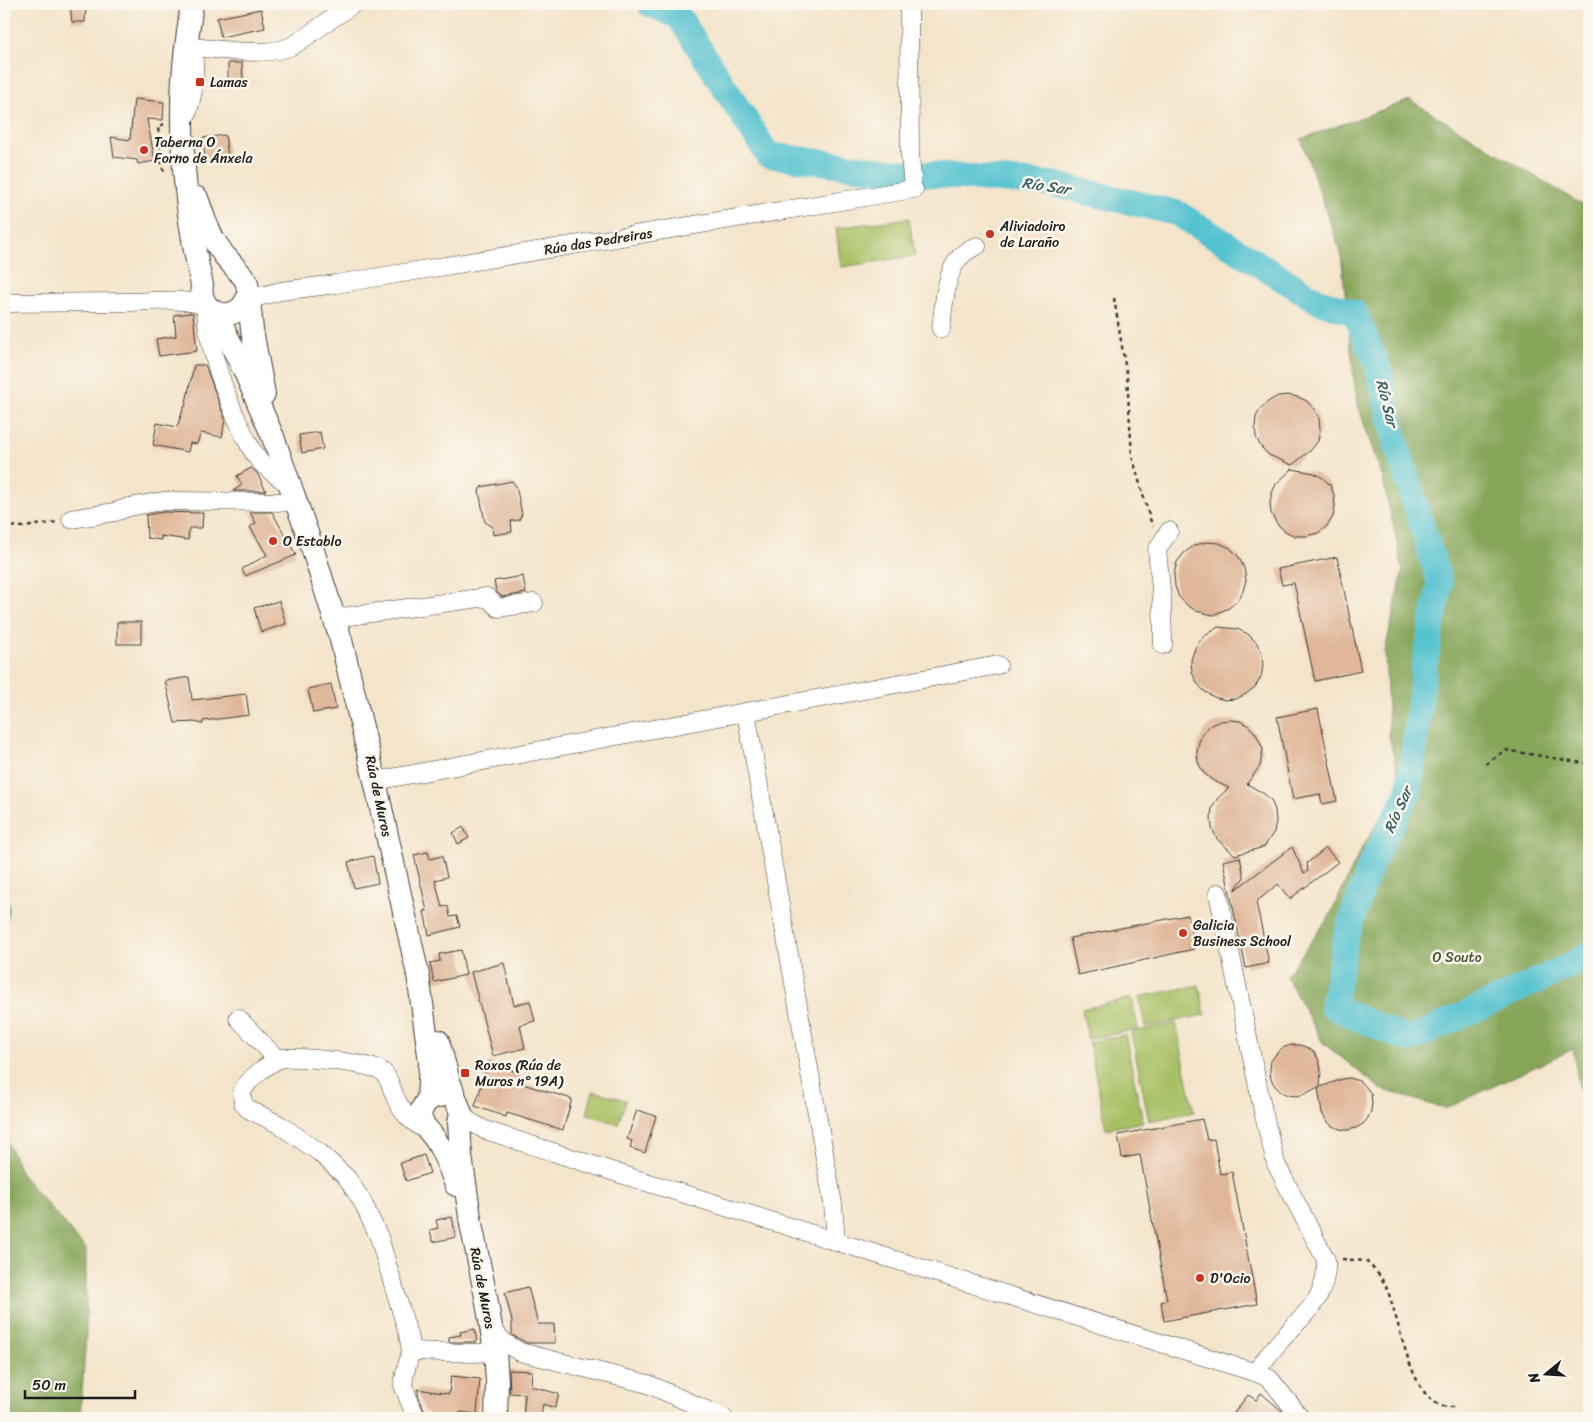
<svg xmlns="http://www.w3.org/2000/svg" width="1593" height="1422" viewBox="0 0 1593 1422" font-family="Sriracha,sans-serif">
	<rect width="100%" height="100%" fill="#fbf7ec"/>
	<filter id="ink" filterUnits="userSpaceOnUse"><feTurbulence type="fractalNoise" baseFrequency=".02" numOctaves="2"/><feDisplacementMap in="SourceGraphic" scale="10" xChannelSelector="R" yChannelSelector="G"/><feConvolveMatrix kernelMatrix="1 2 1 2 8 2 1 2 1" color-interpolation-filters="sRGB"/></filter>
	<filter id="wash" filterUnits="userSpaceOnUse"><feTurbulence type="fractalNoise" baseFrequency=".0096" numOctaves="4" result="noise"/><feDisplacementMap in="SourceGraphic" scale="20" xChannelSelector="R" yChannelSelector="G"/><feGaussianBlur stdDeviation="1.12" result="paint"/><feColorMatrix in="noise" values="0 0 0 0 0 0 0 0 0 0 0 0 0 0 0 0 0 1.4 0 .05"/><feComposite in="paint" operator="in"/></filter>
	<g filter="url(#wash)">
		<rect width="100%" height="100%" fill="#f4e4ca"/>
		<!-- green -->
		<g fill="#a8c065" stroke="#626e40">
			<path d="M909,218L915,256L841,267L836,228Z"/>
			<path d="M1199,985L1205,1015L1145,1027L1139,997Z"/>
			<path d="M1132,998L1138,1029L1088,1039L1082,1009Z"/>
			<path d="M1176,1023L1194,1112L1149,1121L1131,1032Z"/>
			<path d="M1125,1035L1143,1122L1106,1129L1089,1042Z"/>
			<path d="M593,1091L626,1100L618,1124L587,1114Z"/>
		</g>
		<!-- forest -->
		<g fill="#86a65a" stroke="#51613b">
			<path d="M1410,100L1589,209V1152L1573,1049L1445,1109L1381,1089L1323,1043L1286,976L1329,917L1362,848L1401,785L1389,736L1385,651L1403,570L1382,476L1368,436L1356,398L1341,254L1301,139Z"/>
			<path d="M4,815L9,911L4,933Z"/>
			<path d="M4,1134L22,1175L86,1249V1337L80,1418H4Z"/>
		</g>
		<g fill="none" stroke-linecap="round" stroke-linejoin="round">
			<!-- river -->
			<path stroke="#57c3d0" stroke-width="26" d="M650,4L679,17L768,155L887,171L1052,184L1177,213L1318,301L1355,313L1378,367L1398,450L1440,583L1424,668L1409,791L1371,864L1346,936L1333,1007L1409,1040L1563,969L1589,955"/>
		</g>
		<g id="blocks">
			<!-- building -->
			<g fill="#e0b79a">
				<path d="M70,4H86L85,22H72Z"/>
				<path d="M261,9L265,28L221,37L217,18Z"/>
				<path d="M228,63H242L243,80L228,81Z"/>
				<path d="M134,99L164,102L163,120L147,119L155,161L138,164L137,160L114,157L111,137L130,140Z"/>
				<path d="M225,135L228,156L206,160L202,138Z"/>
				<path d="M191,313L193,314L197,351L159,356L156,339L176,336L174,315Z"/>
				<path d="M194,365H205L225,419L222,437L201,433L197,444L190,443L188,452L153,445L157,423L177,427L184,407H185Z"/>
				<path d="M1288,395L1298,397L1307,401L1314,409L1319,418L1320,430L1318,441L1311,450L1292,465L1269,455L1261,447L1256,437L1255,427L1256,417L1261,408L1269,401L1278,396Z"/>
				<path d="M320,432L323,449L302,453L299,435Z"/>
				<path d="M251,468L257,473L266,491H233L242,485L237,476Z"/>
				<path d="M1292,469L1314,473L1323,478L1330,485L1334,495L1335,506L1333,517L1327,526L1318,533L1306,536H1295L1285,531L1277,524L1271,513L1270,503L1272,493L1276,484Z"/>
				<path d="M512,481L516,486L522,514L519,520L511,521L512,532L493,535L492,526L485,522L479,491L481,487Z"/>
				<path d="M164,512L203,513L202,528H189L188,540L161,536V540L147,538L146,515Z"/>
				<path d="M250,512H272L296,555L245,576L242,569L267,555L250,527L256,523Z"/>
				<path d="M1207,542L1219,543L1230,548L1239,557L1244,568L1246,580L1243,591L1237,601L1229,608L1213,615L1196,611L1187,605L1179,597L1175,586L1174,574L1177,562L1185,552L1195,545Z"/>
				<path d="M1337,557L1361,671L1315,681L1294,583L1282,585L1278,569Z"/>
				<path d="M523,576L526,593L502,597L496,591L494,581Z"/>
				<path d="M279,601L286,624L261,632L254,608Z"/>
				<rect x="117" y="622" width="24" height="22"/>
				<path d="M1218,627L1237,629L1248,634L1257,643L1262,655L1263,666L1261,677L1255,687L1246,694L1236,699L1225,700L1214,697L1204,691L1197,683L1192,672L1191,660L1195,648L1202,638Z"/>
				<path d="M189,677L192,700L246,694L249,715L203,721V724L194,722L175,723L165,681Z"/>
				<path d="M331,684L336,709L313,713L308,689Z"/>
				<path d="M1318,709L1337,801L1322,804L1320,794L1293,799L1277,717Z"/>
				<path d="M1230,720L1240,721L1249,726L1256,734L1263,749L1260,766L1247,784L1263,793L1271,800L1275,810L1276,821L1274,832L1264,847L1235,855L1217,839L1212,828L1211,818L1212,808L1217,799L1229,788L1212,780L1203,772L1198,762L1197,752L1199,742L1203,732L1211,725L1220,721Z"/>
				<path d="M463,827L469,838L458,844L453,833Z"/>
				<path d="M1292,847L1304,873L1308,871L1307,863L1326,848L1338,862L1290,899L1278,884L1256,902L1269,963L1246,968L1223,861L1240,857L1244,877L1235,890Z"/>
				<path d="M428,852L430,859L442,856L447,877L435,880L442,907L448,906L450,917L457,916L460,927L429,935L424,911H427L414,855Z"/>
				<path d="M373,856L378,883L354,888L348,862Z"/>
				<path d="M1188,915L1194,949L1078,975L1070,938Z"/>
				<path d="M461,950L466,975L434,982L430,963L440,961L439,954Z"/>
				<path d="M504,963L514,1005L530,1001L535,1021L520,1025L525,1048L493,1056L471,972Z"/>
				<path d="M1291,1045H1300L1308,1048L1315,1053L1319,1061L1321,1069L1320,1086L1305,1094L1297,1096L1288,1095L1281,1092L1275,1086L1271,1079L1270,1070L1271,1061L1276,1054L1282,1048Z"/>
				<path d="M489,1062L519,1073L516,1082L572,1099L563,1130L507,1113L506,1117L475,1106Z"/>
				<path d="M1350,1078L1359,1081L1366,1087L1371,1094L1372,1103L1371,1111L1368,1118L1363,1124L1356,1128L1348,1130L1340,1129L1332,1126L1326,1120L1322,1113L1318,1088L1342,1079Z"/>
				<path d="M637,1110L656,1116L645,1153L630,1148L632,1141L627,1139Z"/>
				<path d="M1202,1119L1207,1140L1214,1139L1220,1174L1232,1172L1257,1304L1164,1321L1161,1302L1167,1300L1140,1155L1122,1158L1118,1135Z"/>
				<path d="M424,1155L430,1173L406,1181L400,1163Z"/>
				<path d="M452,1217L456,1237L433,1242L430,1230L438,1228L436,1220Z"/>
				<path d="M528,1287L538,1324H554L555,1343H527L512,1335V1321L505,1293Z"/>
				<path d="M475,1329L477,1342H449V1337L461,1335L460,1332Z"/>
				<path d="M509,1370L532,1371L531,1386L559,1394L555,1408L543,1404L541,1418H523L525,1394L510,1393Z"/>
				<path d="M451,1376L480,1379L477,1414L460,1412V1418L443,1417L426,1418L428,1412L424,1411L418,1394V1389L449,1394Z"/>
				<path d="M1261,1393L1282,1411L1277,1418H1230L1248,1395L1256,1400Z"/>
			</g>
		</g>
	</g>
	<g filter="url(#ink)">
		<use href="#blocks" fill-opacity="0" stroke="#3c3a36" stroke-width="1"/>
		<g fill="none" stroke-linecap="round" stroke-linejoin="round">
			<!-- minor casing -->
			<g stroke="#3c3a36" stroke-width="19">
				<g id="minor">
					<path d="M909,4L910,157L912,177"/>
					<path d="M186,46C214,49 270,58 294,45L353,4"/>
					<path d="M187,114C194,94 196,74 193,53"/>
					<path d="M205,302C207,341 219,378 234,413C241,428 248,445 257,458C265,469 279,477 290,485"/>
					<path d="M4,303C45,303 85,302 126,302C155,302 183,296 209,308"/>
					<path d="M240,309L258,297L281,291L336,284L914,189"/>
					<path d="M941,329C945,299 944,257 977,246"/>
					<path d="M71,519L115,512L129,507L163,501L296,502"/>
					<path d="M335,618L487,597L498,608L534,603"/>
					<path d="M1163,645L1162,599L1157,550L1169,531"/>
					<path d="M746,712L833,1204L836,1242"/>
					<path d="M375,781L998,665"/>
					<path d="M1218,893L1263,1111L1276,1164L1326,1260C1328,1298 1305,1313 1282,1339C1273,1349 1264,1361 1255,1372"/>
					<path d="M238,1018L277,1059"/>
					<path d="M461,1113L469,1121L485,1130L630,1177L1260,1374L1270,1379L1274,1384L1301,1418"/>
					<path d="M492,1329L505,1343L520,1352L648,1384L724,1418"/>
					<path d="M411,1351L472,1353L495,1352"/>
					<path d="M416,1418L403,1385L405,1373L411,1351L408,1334L379,1237L362,1201L347,1178L319,1152L280,1125L248,1109L243,1103L242,1092C249,1078 267,1064 282,1058C298,1057 374,1062 384,1073C389,1079 391,1086 394,1094C401,1113 411,1122 429,1132"/>
				</g>
			</g>
			<!-- major casing -->
			<g stroke="#3c3a36" stroke-width="24">
				<g id="major">
					<path d="M192,4C187,38 182,72 182,107C181,166 189,227 202,285C197,317 240,326 248,295"/>
					<path d="M197,198L205,221L213,239L224,255L246,280L248,289L252,330L264,394"/>
					<path d="M215,312L244,370L273,437L311,544L341,640L375,781L418,975L430,1062L428,1100"/>
					<path d="M438,1041L449,1081L461,1113L459,1122L461,1156L471,1224L486,1297L495,1351L497,1382L496,1418"/>
					<path d="M440,1096C433,1096 428,1099 424,1105C415,1119 425,1126 433,1136C436,1140 439,1145 441,1149C447,1161 452,1173 456,1185"/>
				</g>
			</g>
			<!-- path -->
			<g stroke="#3c3a36" stroke-width="2.5" stroke-dasharray="4 4" stroke-linecap="butt">
				<path d="M164,124L158,127L162,168L166,173"/>
				<path d="M1114,298L1127,377L1132,456L1150,519L1153,526"/>
				<path d="M4,526L24,527L57,522"/>
				<path d="M1486,764L1505,750L1589,764"/>
				<path d="M1342,1259L1366,1261C1372,1267 1379,1274 1383,1281C1401,1311 1408,1418 1457,1406"/>
			</g>
			<!-- minor -->
			<use href="#minor" stroke="#fff" stroke-width="18"/>
			<!-- major -->
			<use href="#major" stroke="#fff" stroke-width="22"/>
		</g>
	</g>
	<!-- markers -->
	<g fill="#c8321e" stroke="#fbf7ec" stroke-width="2">
		<rect x="195" y="77" width="10" height="10" rx="2.5"/>
		<circle cx="144" cy="150" r="5"/>
		<circle cx="990" cy="234" r="5"/>
		<circle cx="273" cy="541" r="5"/>
		<circle cx="1183" cy="933" r="5"/>
		<rect x="460" y="1068" width="10" height="10" rx="2.5"/>
		<circle cx="1200" cy="1278" r="5"/>
	</g>
	<g text-anchor="middle" stroke-width="5" stroke-linejoin="round" paint-order="stroke">
		<!-- poi labels -->
		<g font-size="14" fill="#1c1c1c" stroke="#fbf7ec" text-anchor="start">
			<text x="210" y="87">Lamas</text>
			<text x="154" y="147">Taberna O<tspan x="154" dy="16">Forno de Ánxela</tspan></text>
			<text x="1000" y="231">Aliviadoiro<tspan x="1000" dy="16">de Laraño</tspan></text>
			<text x="283" y="546">O Establo</text>
			<text x="1193" y="930">Galicia<tspan x="1193" dy="16">Business School</tspan></text>
			<text x="475" y="1070">Roxos (Rúa de<tspan x="475" dy="16">Muros n° 19A)</tspan></text>
			<text x="1210" y="1283">D'Ocio</text>
		</g>
		<!-- street labels -->
		<g font-size="14" fill="#1c1c1c" stroke="#fbf7ec">
			<text transform="translate(598 241) rotate(-9)" y="5">Rúa das Pedreiras</text>
			<text transform="translate(379 796) rotate(78)" y="5">Rúa de Muros</text>
			<text transform="translate(483 1288) rotate(79)" y="5">Rúa de Muros</text>
		</g>
		<!-- park labels -->
		<g font-size="14" fill="#4d5536" stroke="#fbf7ec">
			<text x="1457" y="962">O Souto</text>
		</g>
		<!-- water labels -->
		<g font-size="15" font-style="italic" fill="#345f64" stroke="#fbf7ec">
			<text transform="translate(1046 186) rotate(8)" y="5">Río Sar</text>
			<text transform="translate(1387 403) rotate(76)" y="5">Río Sar</text>
			<text transform="translate(1398 810) rotate(-66)" y="5">Río Sar</text>
		</g>
	</g>
	<!-- margin -->
	<rect width="1593" height="1422" fill="none" stroke="#fbf7ec" stroke-width="20"/>
	<!-- north arrow -->
	<g transform="translate(1546 1374) rotate(252)" stroke="#fbf7ec" stroke-width="4" paint-order="stroke">
	<path d="M0-4L9 19L0 12L-9 19Z" fill="#1c1c1c"/>
	<text y="-8" font-size="14" font-weight="bold" text-anchor="middle" fill="#1c1c1c">N</text>
	</g>
	<!-- scale -->
	<path d="M25 1390v8h110v-8" fill="none" stroke="#1c1c1c" stroke-width="2.5"/>
	<text x="32" y="1390" font-size="15" fill="#1c1c1c" stroke="#fbf7ec" stroke-width="4" paint-order="stroke">50 m</text>
</svg>
